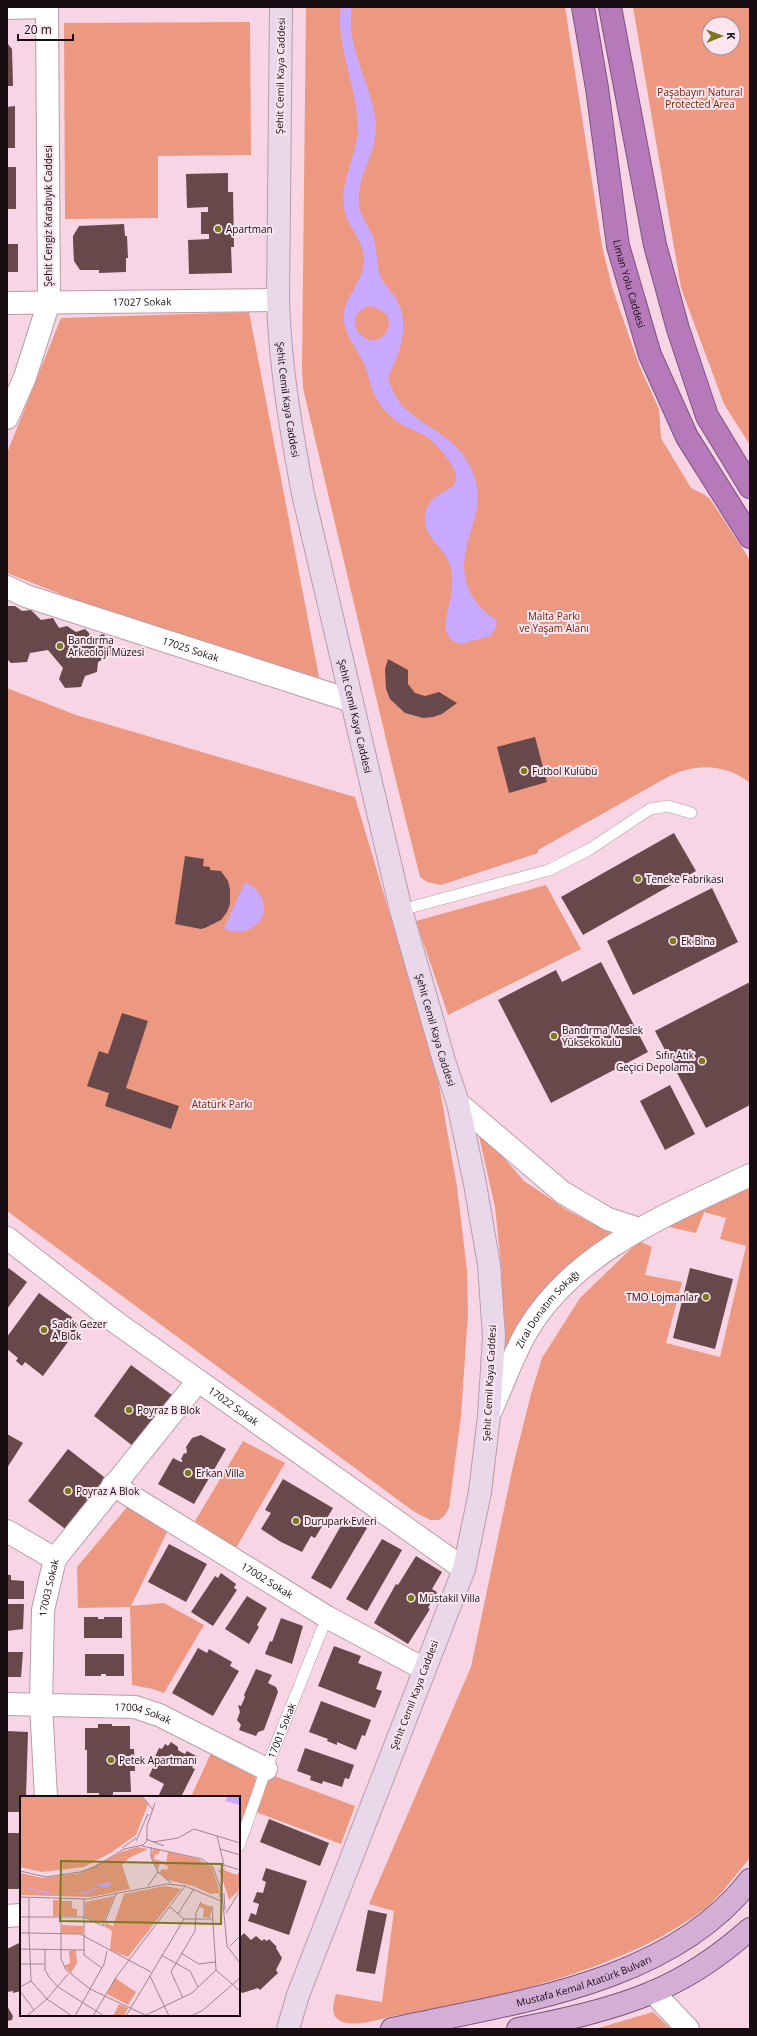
<svg xmlns="http://www.w3.org/2000/svg" width="757" height="2036" viewBox="0 0 757 2036" font-family="'Open Sans',sans-serif">
	<rect width="100%" height="100%" fill="#f7d5e4"/>
	<!-- green -->
	<g fill="#ed9981" fill-rule="evenodd">
		<path d="M306,7H565L602,246L612,287L639,365L659,409L661,438L691,488L705,495L710,499L750,560V783C725,763 694,763 666,778L538,850V853L441,885L427,882L420,877L394,773L303,388L302,367Z"/>
		<path d="M633,7H750V445L724,404L681,288ZM709,24H733V48H709Z"/>
		<path d="M250,22L251,155L158,156V218L65,219L64,23Z"/>
		<path d="M249,312L320,682L96,608L7,573V453L61,318Z"/>
		<path d="M7,688L76,715L355,797L437,1073L457,1187L467,1270L468,1313L461,1416L449,1508L445,1515L439,1520H430L413,1511L7,1211Z"/>
		<path d="M546,885L581,949L448,1015L416,921Z"/>
		<path d="M477,1127L524,1181L567,1210L613,1234L568,1266L533,1302L499,1361L502,1275L495,1207Z"/>
		<path d="M750,1182V1858C736,1874 721,1895 706,1908C693,1918 664,1936 649,1943C570,1982 480,2001 394,2016C378,2019 359,2027 343,2022C329,2017 333,2005 336,1994L382,2002L394,1911L369,1904L471,1667L513,1466L531,1394L542,1358L580,1298L639,1241L652,1247L645,1275L682,1282L666,1343L720,1357L746,1246L720,1239L726,1218L704,1212L696,1233L660,1225Z"/>
		<path d="M243,1441L285,1463L236,1548L195,1521Z"/>
		<path d="M128,1506L169,1528L131,1606L164,1603L204,1625L164,1693L153,1689L132,1685L130,1607L78,1608L77,1567Z"/>
		<path d="M211,1753L253,1770L256,1780L239,1831V1797H191Z"/>
		<path d="M269,1774L355,1806L341,1844L256,1812Z"/>
		<path d="M653,2012L671,2029H595Z"/>
	</g>
	<!-- water -->
	<g fill="#c9a9fd" fill-rule="evenodd">
		<path d="M341,7H352C345,44 369,80 375,116C381,151 356,173 359,204C360,217 369,225 373,237C378,249 376,263 380,275C384,286 392,291 397,300C411,327 399,354 388,378C392,389 396,399 404,407C430,432 464,439 475,479C483,506 471,525 466,550C459,579 472,606 497,620L496,628L490,636L461,644L451,640L445,629C446,608 457,587 450,566C445,546 421,537 425,514C430,489 462,493 455,472C453,466 448,459 444,454C439,448 433,441 427,437C420,432 412,430 405,426C393,420 381,408 375,396C370,386 369,376 365,366C359,351 347,339 344,322C341,298 364,283 364,260C364,240 347,227 344,208C340,181 358,154 358,125C357,88 335,41 341,7ZM368,306C381,308 394,315 387,330C375,358 334,321 368,306Z"/>
		<path d="M245,882C280,899 263,942 224,929Z"/>
	</g>
	<!-- building -->
	<g fill="#67484b">
		<path d="M7,43L12,49L13,86H7Z"/>
		<path d="M15,106V148H7V107Z"/>
		<rect x="7" y="167" width="9" height="42"/>
		<path d="M228,173V192H233L234,247H231L232,273L189,274L188,240L209,239V234H201V212H208V207L187,208L186,174Z"/>
		<path d="M124,224L125,236H127L128,258H126V272L99,273V270H80L74,261L73,242V236L79,226Z"/>
		<rect x="7" y="244" width="11" height="28"/>
		<path d="M7,606H15L22,611L31,610L41,620L53,618L59,628L67,626L76,632L85,629L94,638L103,634L113,643L111,655L98,662L97,672L85,676L81,687L65,688L59,679L63,668L48,650L30,653L27,662L11,663L7,659Z"/>
		<path d="M388,659L408,670V684L415,693L425,696L439,692L457,703L442,714L433,717L423,718L405,713L390,699L386,689L385,669Z"/>
		<path d="M535,737L547,782L509,793L497,747Z"/>
		<path d="M674,833L696,871L583,935L561,897Z"/>
		<path d="M185,856L204,859L203,866L210,867V870L221,871L228,881L230,889V904L227,912L221,920L205,928L201,929L175,924Z"/>
		<path d="M712,888L738,942L633,995L607,941Z"/>
		<path d="M601,962L648,1052L551,1103L498,1000L556,970L562,982Z"/>
		<path d="M750,982V1105L706,1128L655,1031Z"/>
		<path d="M122,1013L148,1021L126,1088L179,1106L171,1129L105,1106L109,1093L87,1086L99,1051L108,1054Z"/>
		<path d="M670,1085L695,1134L665,1150L640,1101Z"/>
		<path d="M7,1267L27,1282L7,1309Z"/>
		<path d="M690,1268L733,1279L715,1349L673,1338Z"/>
		<path d="M39,1293L81,1324L43,1376L25,1362L22,1366L16,1361L18,1358L7,1349V1337Z"/>
		<path d="M131,1365L172,1395L133,1446L94,1416Z"/>
		<path d="M7,1434L23,1443L7,1468Z"/>
		<path d="M201,1435L226,1449L194,1504L158,1484L173,1458L181,1462L183,1461L181,1459L184,1453L186,1454L187,1451L186,1447L192,1438Z"/>
		<path d="M68,1449L108,1480L68,1531L28,1501Z"/>
		<path d="M283,1479L333,1508L315,1538L311,1536L302,1552L281,1542L261,1529L271,1513L265,1510Z"/>
		<path d="M346,1517L367,1528L331,1589L311,1578Z"/>
		<path d="M382,1539L402,1550L367,1611L346,1599Z"/>
		<path d="M169,1544L207,1564L186,1602L148,1582Z"/>
		<path d="M416,1556L442,1572L432,1589L437,1592L428,1608L430,1609L408,1644L374,1623L396,1584L398,1585Z"/>
		<path d="M221,1573L236,1584L234,1588L237,1590L213,1626L191,1612L215,1576L218,1578Z"/>
		<path d="M7,1575H11V1580L24,1581V1599H7Z"/>
		<path d="M247,1596L267,1608L257,1625L259,1627L249,1644L225,1629Z"/>
		<path d="M7,1604H24L23,1629L7,1631Z"/>
		<path d="M84,1617H98V1619H104V1617H122V1638H84Z"/>
		<path d="M281,1618L303,1626L292,1664L265,1654L270,1641L272,1642Z"/>
		<path d="M334,1646L361,1656L358,1663L382,1672L376,1689L382,1691L375,1708L318,1686Z"/>
		<path d="M198,1648L207,1653L209,1649L232,1662L230,1666L239,1671L213,1716L172,1693Z"/>
		<path d="M7,1652H23L21,1677H7Z"/>
		<path d="M85,1654H124V1676H106V1674H101V1676H85Z"/>
		<path d="M256,1669L272,1675L268,1683L276,1687L278,1692L264,1730L258,1732L256,1736L239,1730L241,1725L237,1720L240,1712L238,1705L241,1706L245,1697L244,1695Z"/>
		<path d="M321,1701L371,1720L365,1736L362,1735L356,1750L337,1742V1745L327,1741L328,1739L309,1732Z"/>
		<path d="M98,1724H112V1726H130V1749H134L135,1771H130L131,1792H113V1797H99V1793H87V1750H85V1728H98Z"/>
		<path d="M7,1731L28,1732L26,1797H21V1812H7Z"/>
		<path d="M171,1742L178,1747V1750L181,1752L185,1754L187,1751L198,1757L192,1768L195,1769L181,1797H158L164,1784L149,1776L155,1763L153,1761L159,1748L162,1749L165,1744L168,1746Z"/>
		<path d="M305,1748L354,1765L349,1779L345,1778L342,1787L323,1781L322,1784L310,1780L311,1776L297,1771Z"/>
		<path d="M269,1819L329,1843L320,1866L260,1842Z"/>
		<rect x="7" y="1833" width="14" height="56"/>
		<path d="M266,1868L307,1881L289,1935L248,1921L251,1913L256,1915L259,1904L253,1902L257,1892L263,1893L266,1882L262,1880Z"/>
		<path d="M368,1910L387,1914L375,1974L356,1971Z"/>
		<path d="M244,1933L251,1940L256,1936L262,1941L264,1939L267,1941L269,1939L277,1947L276,1948L282,1958L276,1970L278,1973L260,1990L258,1988L242,1993L239,1990V1938Z"/>
		<path d="M21,1942V1988H19L21,1991L13,1993V1991L7,1992V1949Z"/>
		<path d="M7,2006L13,2016L12,2020L7,2021Z"/>
	</g>
	<g fill="none" stroke-linecap="round" stroke-linejoin="round">
		<!-- lane casing -->
		<g stroke="#bb9baa" stroke-width="12">
			<g id="lane">
				<path d="M401,910L549,870L590,849L650,809L668,806L691,813"/>
				<path id="s1" d="M239,1846L266,1769L327,1617"/>
			</g>
		</g>
		<!-- street casing -->
		<g stroke="#bb9baa" stroke-width="24">
			<g id="street">
				<path d="M7,8L45,7"/>
				<path id="s2" d="M7,303L278,300"/>
				<path d="M7,418L25,377L49,302L47,7"/>
				<path id="s3" d="M7,587L26,596L352,701"/>
				<path d="M458,1103L562,1192L608,1219L639,1229"/>
				<path id="s4" d="M7,1238L114,1321L464,1569"/>
				<path id="s5" d="M489,1415C502,1387 512,1357 527,1331C575,1250 669,1214 750,1175"/>
				<path id="s6" d="M113,1485L327,1617L424,1669"/>
				<path d="M7,1531L55,1559"/>
				<path id="s7" d="M7,1704L135,1707L159,1715L266,1769"/>
				<path id="s8" d="M46,1797L41,1704L43,1610L55,1559L198,1381"/>
				<path d="M7,1916L21,1915"/>
				<path d="M653,1992L688,2029"/>
			</g>
		</g>
		<!-- secondary casing -->
		<g stroke="#bb9baa" stroke-width="24">
			<g id="secondary">
				<path id="s9" d="M281,7L278,300C280,366 291,430 303,494L401,910L445,1064L458,1103L475,1184L489,1265L494,1337L489,1416L480,1492L464,1569L298,1995L288,2029"/>
			</g>
		</g>
		<!-- primary casing -->
		<g stroke="#7e537f" stroke-width="24">
			<g id="primary">
				<path id="s10" d="M392,2029C511,2003 671,1984 750,1880"/>
				<path d="M518,2029C563,2020 611,2010 653,1992C689,1977 722,1954 750,1929"/>
			</g>
		</g>
		<!-- highway casing -->
		<g stroke="#7e537f" stroke-width="24">
			<g id="highway">
				<path id="s11" d="M583,7L597,88L618,246L650,355L687,437L750,537"/>
				<path d="M610,7L655,245L678,329L707,416L750,487"/>
			</g>
		</g>
		<!-- lane -->
		<use href="#lane" stroke="#fff" stroke-width="11"/>
		<!-- street -->
		<use href="#street" stroke="#fff" stroke-width="22"/>
		<!-- secondary -->
		<use href="#secondary" stroke="#e9d7ea" stroke-width="22"/>
		<!-- primary -->
		<use href="#primary" stroke="#d3afd6" stroke-width="22"/>
		<!-- highway -->
		<use href="#highway" stroke="#b679ba" stroke-width="22"/>
	</g>
	<!-- markers -->
	<g fill="#7c781f" stroke="#fbe6f0" stroke-width="1.5">
		<circle cx="218" cy="229" r="4"/>
		<circle cx="60" cy="646" r="4"/>
		<circle cx="524" cy="771" r="4"/>
		<circle cx="638" cy="879" r="4"/>
		<circle cx="673" cy="941" r="4"/>
		<circle cx="554" cy="1036" r="4"/>
		<circle cx="702" cy="1061" r="4"/>
		<circle cx="706" cy="1297" r="4"/>
		<circle cx="44" cy="1330" r="4"/>
		<circle cx="129" cy="1410" r="4"/>
		<circle cx="188" cy="1473" r="4"/>
		<circle cx="68" cy="1491" r="4"/>
		<circle cx="296" cy="1521" r="4"/>
		<circle cx="411" cy="1598" r="4"/>
		<circle cx="111" cy="1760" r="4"/>
	</g>
	<g text-anchor="middle" stroke-width="4" stroke-linejoin="round" paint-order="stroke">
		<!-- street labels -->
		<g font-size="10" fill="#170c12" stroke="#fbe6f0">
			<text transform="translate(280 76) rotate(-89)" y="4">Şehit Cemil Kaya Caddesi</text>
			<text transform="translate(48 216) rotate(-90)" y="4">Şehit Cengiz Karabıyık Caddesi</text>
			<text dy="4" stroke="none"><textPath href="#s11" startOffset="281">Liman Yolu Caddesi</textPath></text>
			<text dy="4" stroke="none"><textPath href="#s2" startOffset="135">17027 Sokak</textPath></text>
			<text dy="4" stroke="none"><textPath href="#s9" startOffset="393">Şehit Cemil Kaya Caddesi</textPath></text>
			<text dy="4" stroke="none"><textPath href="#s3" startOffset="194">17025 Sokak</textPath></text>
			<text dy="4" stroke="none"><textPath href="#s9" startOffset="717">Şehit Cemil Kaya Caddesi</textPath></text>
			<text dy="4" stroke="none"><textPath href="#s9" startOffset="1041">Şehit Cemil Kaya Caddesi</textPath></text>
			<text dy="4" stroke="none"><textPath href="#s5" startOffset="122">Zirai Donatım Sokağı</textPath></text>
			<text transform="translate(489 1383) rotate(-87)" y="4">Şehit Cemil Kaya Caddesi</text>
			<text dy="4" stroke="none"><textPath href="#s4" startOffset="282">17022 Sokak</textPath></text>
			<text dy="4" stroke="none"><textPath href="#s6" startOffset="181">17002 Sokak</textPath></text>
			<text dy="4" stroke="none"><textPath href="#s8" startOffset="210">17003 Sokak</textPath></text>
			<text transform="translate(414 1695) rotate(-69)" y="4">Şehit Cemil Kaya Caddesi</text>
			<text dy="4" stroke="none"><textPath href="#s7" startOffset="137">17004 Sokak</textPath></text>
			<text dy="4" stroke="none"><textPath href="#s1" startOffset="123">17001 Sokak</textPath></text>
			<text dy="4" stroke="none"><textPath href="#s10" startOffset="198">Mustafa Kemal Atatürk Bulvarı</textPath></text>
		</g>
		<!-- park labels -->
		<g font-size="10" fill="#742209" stroke="#fbe6f0">
			<text x="700" y="96">Paşabayırı Natural<tspan x="700" dy="12">Protected Area</tspan></text>
			<text x="554" y="620">Malta Parkı<tspan x="554" dy="12">ve Yaşam Alanı</tspan></text>
			<text x="222" y="1108">Atatürk Parkı</text>
		</g>
		<!-- poi labels -->
		<g font-size="10" fill="#170c12" stroke="#fbe6f0" text-anchor="start">
			<text x="226" y="233">Apartman</text>
			<text x="68" y="644">Bandırma<tspan x="68" dy="12">Arkeoloji Müzesi</tspan></text>
			<text x="532" y="775">Futbol Kulübü</text>
			<text x="646" y="883">Teneke Fabrikası</text>
			<text x="681" y="945">Ek Bina</text>
			<text x="562" y="1034">Bandırma Meslek<tspan x="562" dy="12">Yüksekokulu</tspan></text>
			<text x="694" y="1059" text-anchor="end">Sıfır Atık<tspan x="694" dy="12">Geçici Depolama</tspan></text>
			<text x="698" y="1301" text-anchor="end">TMO Lojmanlar</text>
			<text x="52" y="1328">Sadık Gezer<tspan x="52" dy="12">A Blok</tspan></text>
			<text x="137" y="1414">Poyraz B Blok</text>
			<text x="196" y="1477">Erkan Villa</text>
			<text x="76" y="1495">Poyraz A Blok</text>
			<text x="304" y="1525">Durupark Evleri</text>
			<text x="419" y="1602">Müstakil Villa</text>
			<text x="119" y="1764">Petek Apartmanı</text>
		</g>
	</g>
	<!-- overview -->
	<g transform="translate(20 1796)">
		<rect width="220" height="220" fill="#f7d5e4"/>
		<path d="M0,0H121L128,8L116,39L92,56L64,71L22,76L0,71ZM117,51L128,53L109,62L102,69L110,93L71,101L0,99V77L23,82L60,77L101,56ZM133,53L140,54L138,59L135,58L134,63L146,66L148,56L178,63L192,71L201,100L199,101V97L191,98L173,90L148,84L139,76L143,73L147,74L148,70L140,67L138,74L131,60ZM206,70L204,74L206,75L217,79L220,75V93L209,104L200,76ZM145,90L161,93L108,161L90,154L92,135L84,130L86,127L93,130L104,98ZM94,100L83,128L65,121V106ZM33,104H39V120H33ZM42,105H52V112L57,113V120H42ZM181,107L192,111L190,122L183,121L184,113L179,111ZM42,129L63,130V138L42,137ZM56,154L57,167L51,177L44,170L50,167L49,155ZM95,182L116,196L108,209L87,198ZM99,208L108,212L104,220H93Z" fill="#ed9981"/>
		<path d="M208,0H220V9L205,5ZM90,86L91,90L82,92L78,89L73,95L66,98L25,97L9,93L0,95L10,92L31,97H57L70,95L78,88Z" fill="#c9a9fd"/>
		<path fill="none" stroke="#9d8590" stroke-width="1" d="M122,0L133,14M197,40L204,69L199,76M126,43L144,50M116,45L128,18M133,46L158,42L174,33L220,47M122,50L182,63L193,71L202,97L207,150L220,167M131,51V61L138,76L151,87M102,52L116,42M200,53L220,59M204,69L220,74M0,75L26,81L60,76L75,71L104,53L123,49L127,45V30L135,7M128,90L138,76M204,97L205,114M0,101L67,103L147,88L165,90L201,105M9,102V137L60,138L131,176M41,103V163L46,174L70,193L125,219M64,103V159L82,172M192,110L196,174L220,195M150,111L164,123H192M206,117L220,95M158,118L173,94M0,121H64L83,130L96,98M0,137H9L11,185L27,203L52,220M210,150L220,140M0,153L64,154M25,153V174L29,181L38,191L84,220M161,157L179,168L195,166M141,159L170,175M0,168H25M170,175L178,191M130,180L149,220M0,191L11,185M0,195L14,214M163,202L151,176L175,135L176,117L181,106M27,203L48,178M7,220L27,203M55,220L84,168L87,155M73,220L97,180L165,90M106,220L164,123M124,220L172,197L196,174M171,220L183,214L220,182"/>
		<path fill="#7c781f" fill-opacity="0.15" stroke="#7c781f" stroke-width="2" d="M41,65L202,68L201,128L40,125Z"/>
		<rect width="220" height="220" fill="none" stroke="#170c12" stroke-width="2"/>
	</g>
	<!-- border -->
	<rect width="757" height="2036" fill="none" stroke="#170c12" stroke-width="16"/>
	<!-- north arrow -->
	<g transform="translate(721 36) rotate(89)"><circle r="19" fill="#fbe6f0" stroke="#a08f97"/>
	<path d="M0-3L7 15L0 10L-7 15Z" fill="#7c781f"/>
	<text y="-6" font-size="11" font-weight="bold" text-anchor="middle" fill="#170c12">K</text>
	</g>
	<!-- scale -->
	<path d="M18 34v6h55v-6" fill="none" stroke="#170c12" stroke-width="2"/>
	<text x="24" y="34" font-size="12" fill="#170c12" stroke="#fbe6f0" stroke-width="3" paint-order="stroke">20 m</text>
</svg>
